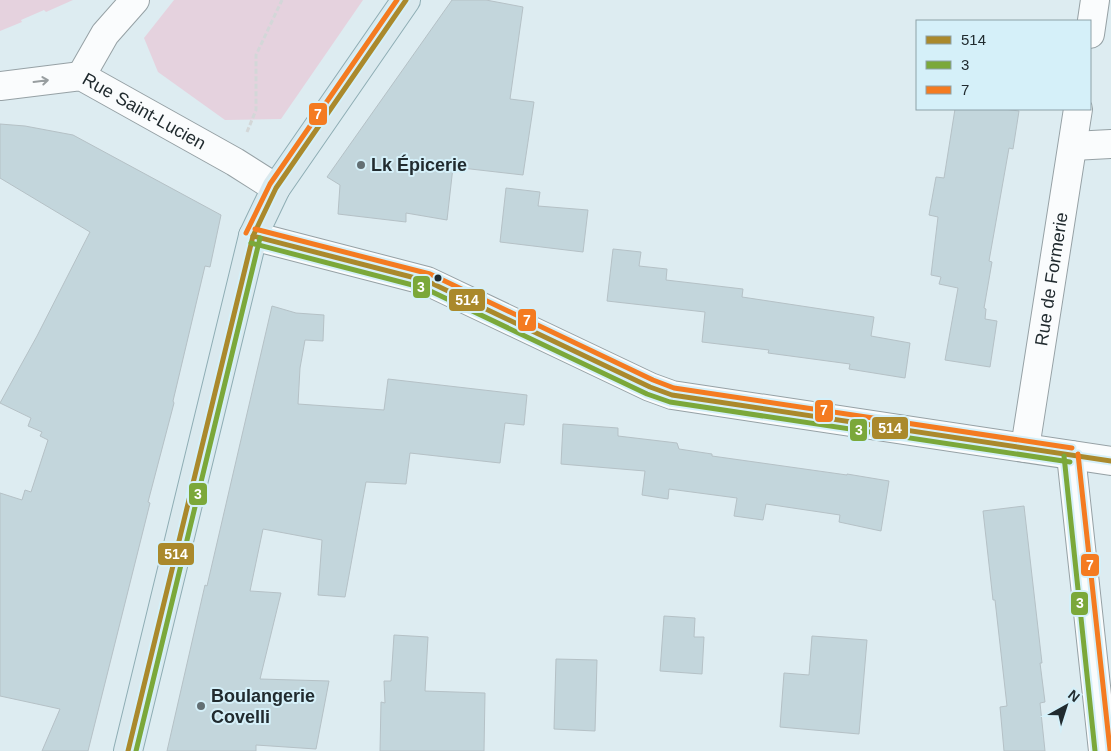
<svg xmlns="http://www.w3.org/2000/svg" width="1111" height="751" viewBox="0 0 1111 751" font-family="Arial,sans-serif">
	<rect width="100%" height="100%" fill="#ddecf1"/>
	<!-- green -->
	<g fill="#e5d2de">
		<path d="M0,0H73L46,12L44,10L21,20L22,22L0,31Z"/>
		<path d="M174,0H363L281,119L225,120L158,72L144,38Z"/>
	</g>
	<!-- building -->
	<g fill="#c3d6dc" stroke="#b5c1c6">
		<path d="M452,0H486L523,7L510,99L534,102L523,175L453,167L447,220L406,213V222L338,214L340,185L327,177Z"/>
		<path d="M955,109H1004L1019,111L1013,149L1009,148L989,261L992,262L984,308L986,309L985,319L997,321L990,367L945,360L958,288L939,284L941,277L931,275L938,217L929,215L936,177L944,178Z"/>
		<path d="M0,124L25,126L73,135L221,215L210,267L205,266L173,401L174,403L148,502L150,503L88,751H42L60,709L0,696V493L22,500L25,490L31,492L48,440L40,436L42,432L28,426L31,418L0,403L37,336L90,232L0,178Z"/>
		<path d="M506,188L540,192L538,206L588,210L583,252L500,242Z"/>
		<path d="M613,249L641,252L639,266L667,269L666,280L743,289L742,297L874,317L871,336L910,343L905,378L849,369L850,364L768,353L769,350L702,342L705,312L607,301Z"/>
		<path d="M272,306L296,313L324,315L323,341L305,340L300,368L298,404L384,410L388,379L527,395L524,425L505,423L500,463L410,453L406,484L366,482L345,597L318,595L322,540L263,529L250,591L281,593L260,679L329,681L316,749L256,745V751H167L205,585L207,586Z"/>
		<path d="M563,424L618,428V436L677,443L679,449L712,454V456L847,475V474L889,481L881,531L839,522L840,515L766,504L763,520L734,516L737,498L669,489L668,499L642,495L645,471L561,464Z"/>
		<path d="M1024,506L1042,663H1040L1045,702L1040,703L1045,751H1004L1000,707L1007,706L995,600H993L983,511Z"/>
		<path d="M664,616L695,618L694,637H704L702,674L660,671Z"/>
		<path d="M394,635L428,637L425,691L485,693L484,751H380L381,702L385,703L384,681H391Z"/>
		<path d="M812,636L867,640L859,734L780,727L784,673L809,675Z"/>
		<path d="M556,659L597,660L595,731L554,729Z"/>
	</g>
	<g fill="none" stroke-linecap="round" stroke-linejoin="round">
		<!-- minor casing -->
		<g stroke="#96a1a5" stroke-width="30">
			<g id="minor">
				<path d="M1090,34L1095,0"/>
				<path d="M81,76L105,34L135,0"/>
				<path id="s1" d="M0,86L81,76L235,162L276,188"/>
				<path d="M1073,146L1111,144"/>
				<path d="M253,236L427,281L650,387L672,395L1111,461"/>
				<path id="s2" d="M1025,448L1078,109"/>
				<path d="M1071,455L1103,751"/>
			</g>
		</g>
		<!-- major casing -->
		<g stroke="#8eadb4" stroke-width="30">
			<path id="major" d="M128,751L253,236L276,188L406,0"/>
		</g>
		<!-- path -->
		<path stroke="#d3d7d8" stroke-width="3" stroke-dasharray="5 2.5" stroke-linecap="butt" d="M247,132L256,110V55L282,0"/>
		<!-- minor -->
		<use href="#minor" stroke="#fafcfd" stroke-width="28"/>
		<!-- major -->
		<use href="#major" stroke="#dae9ee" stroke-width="28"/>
		<!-- bus-1 casing -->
		<g stroke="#d5f0f9" stroke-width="9">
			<g id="bus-1">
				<path d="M253,236L427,281L650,387L672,395L1111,461"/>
				<path d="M128,751L253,236L276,188L406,0"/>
			</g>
		</g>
		<!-- bus-2 casing -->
		<g stroke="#d5f0f9" stroke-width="9">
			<g id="bus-2">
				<path d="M251,243L424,288L647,394L670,402L1070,462"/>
				<path d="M1064,456L1095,751"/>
				<path d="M136,751L260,238"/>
			</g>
		</g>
		<!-- bus-3 casing -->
		<g stroke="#d5f0f9" stroke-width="9">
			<g id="bus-3">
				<path d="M255,229L430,274L653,380L674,388L1072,448"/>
				<path d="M246,233L270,184L397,0"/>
				<path d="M1078,454L1110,750"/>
			</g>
		</g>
		<!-- bus-1 -->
		<use href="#bus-1" stroke="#aa892c" stroke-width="5"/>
		<!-- bus-2 -->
		<use href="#bus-2" stroke="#7ba83a" stroke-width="5"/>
		<!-- bus-3 -->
		<use href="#bus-3" stroke="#f47b21" stroke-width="5"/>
	</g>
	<!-- one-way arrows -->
	<defs><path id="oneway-shaft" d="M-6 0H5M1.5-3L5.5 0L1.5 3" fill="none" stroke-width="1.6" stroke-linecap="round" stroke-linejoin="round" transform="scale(1.25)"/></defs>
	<use stroke="#989ea0" href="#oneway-shaft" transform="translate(41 81) rotate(-7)"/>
	<!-- markers -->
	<g fill="#636f73" stroke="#d5f0f9" stroke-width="2">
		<circle cx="361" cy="165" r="5"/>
		<circle cx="201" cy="706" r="5"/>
	</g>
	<circle fill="#212b2f" stroke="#d5f0f9" stroke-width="2" cx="438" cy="278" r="4.5"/>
	<g text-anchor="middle" stroke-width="4" stroke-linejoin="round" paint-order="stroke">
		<!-- street labels -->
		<g font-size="18" fill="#212b2f" stroke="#d5f0f9">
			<text dy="6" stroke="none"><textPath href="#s1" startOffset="154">Rue Saint-Lucien</textPath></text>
			<text dy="6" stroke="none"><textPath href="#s2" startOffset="171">Rue de Formerie</textPath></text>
		</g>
		<!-- poi labels -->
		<g font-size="18" font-weight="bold" fill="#212b2f" stroke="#d5f0f9" text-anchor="start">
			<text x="371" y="171">Lk Épicerie</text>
			<text x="211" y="702">Boulangerie<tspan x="211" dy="21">Covelli</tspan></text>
		</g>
	</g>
	<g stroke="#d5f0f9" stroke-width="2">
		<rect x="308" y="102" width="20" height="24" rx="5" fill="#f47b21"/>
		<rect x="412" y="275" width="19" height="24" rx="5" fill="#7ba83a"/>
		<rect x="448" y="288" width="38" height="24" rx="5" fill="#aa892c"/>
		<rect x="517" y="308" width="20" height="24" rx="5" fill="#f47b21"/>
		<rect x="814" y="399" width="20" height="24" rx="5" fill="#f47b21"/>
		<rect x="871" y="416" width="38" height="24" rx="5" fill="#aa892c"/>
		<rect x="849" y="418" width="19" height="24" rx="5" fill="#7ba83a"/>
		<rect x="188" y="482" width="20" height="24" rx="5" fill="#7ba83a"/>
		<rect x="157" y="542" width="38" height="24" rx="5" fill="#aa892c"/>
		<rect x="1080" y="553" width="20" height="24" rx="5" fill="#f47b21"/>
		<rect x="1070" y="591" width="19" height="25" rx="5" fill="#7ba83a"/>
	</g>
	<g font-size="14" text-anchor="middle" font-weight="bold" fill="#fff">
		<text x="318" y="119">7</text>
		<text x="421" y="292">3</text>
		<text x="467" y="305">514</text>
		<text x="527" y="325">7</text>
		<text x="824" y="415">7</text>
		<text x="890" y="433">514</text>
		<text x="859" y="435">3</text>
		<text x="198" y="499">3</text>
		<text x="176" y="559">514</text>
		<text x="1090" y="570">7</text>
		<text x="1080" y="608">3</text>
	</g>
	<!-- legend -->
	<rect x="916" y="20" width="175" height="90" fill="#d5f0f9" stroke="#8da1a8"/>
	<rect x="926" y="36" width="25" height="8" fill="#aa892c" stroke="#8da1a8"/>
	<text x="961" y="45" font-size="15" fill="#212b2f">514</text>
	<rect x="926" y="61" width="25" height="8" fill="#7ba83a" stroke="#8da1a8"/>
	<text x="961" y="70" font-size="15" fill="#212b2f">3</text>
	<rect x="926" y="86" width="25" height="8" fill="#f47b21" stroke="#8da1a8"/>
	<text x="961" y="95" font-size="15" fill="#212b2f">7</text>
	<!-- north arrow -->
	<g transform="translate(1066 706) rotate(39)" stroke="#d5f0f9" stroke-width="4" paint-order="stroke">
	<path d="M0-4L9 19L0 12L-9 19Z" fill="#212b2f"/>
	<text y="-8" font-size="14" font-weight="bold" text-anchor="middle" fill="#212b2f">N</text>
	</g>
</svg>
